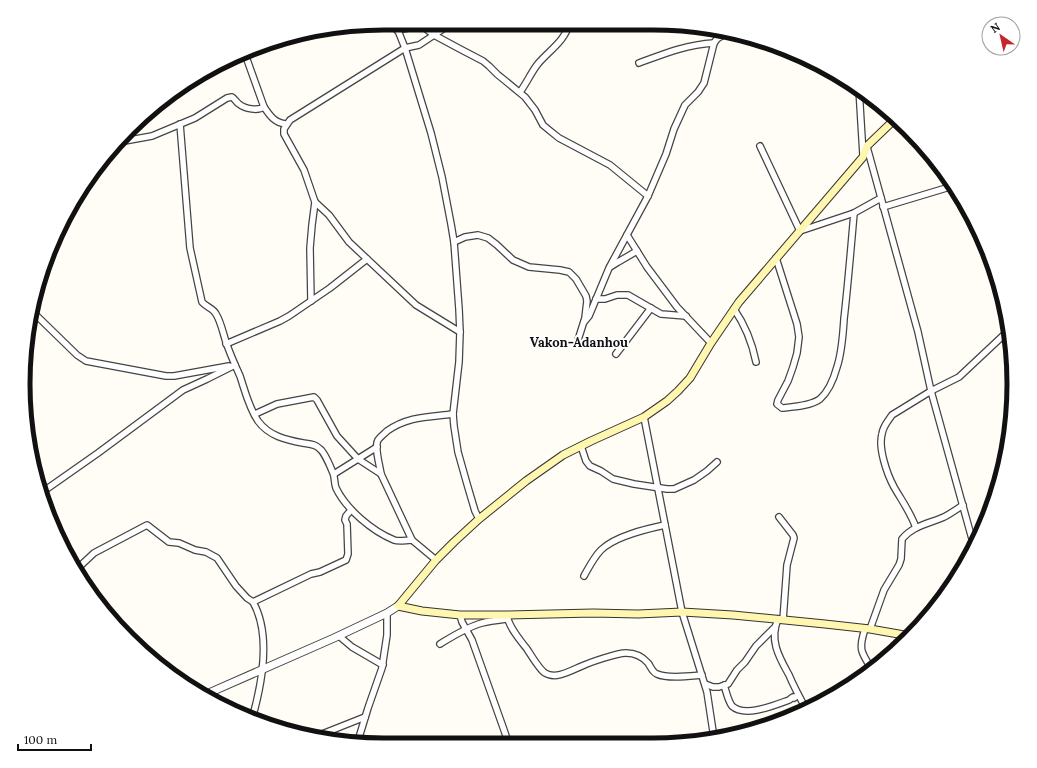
<svg xmlns="http://www.w3.org/2000/svg" width="1037" height="768" viewBox="0 0 1037 768" font-family="Lora,serif">
	<rect width="100%" height="100%" fill="#fffdf5"/>
	<g fill="none" stroke-linecap="round" stroke-linejoin="round">
		<!-- minor casing -->
		<g stroke="#444" stroke-width="8">
			<g id="minor">
				<path d="M395,23L405,48L431,133L442,177L451,224L454,242L459,309L460,332L459,362L453,414L454,426L458,452L467,484L475,511L479,519"/>
				<path d="M452,23L419,45L405,48L290,120L284,129V134L304,170L315,202L329,215L349,242L416,305L460,332"/>
				<path d="M397,30L414,27L425,28L434,35L460,49L483,61L489,66L497,74L525,97L535,110L543,125L549,130L559,138L610,165L648,196"/>
				<path d="M639,63C666,53 685,45 714,43"/>
				<path d="M859,89L863,155"/>
				<path d="M520,92C526,84 531,73 537,65C547,52 566,41 569,23"/>
				<path d="M264,107C270,116 275,123 286,124"/>
				<path d="M180,124L190,248L202,302C206,307 213,308 216,314C221,322 223,333 226,342C230,354 235,365 240,376C245,391 249,408 258,421C269,436 286,440 303,443C309,444 316,444 320,449C324,452 331,468 333,473C335,477 334,483 336,488C346,509 372,531 394,540C399,542 406,540 412,540L436,560"/>
				<path d="M119,142L152,136L195,118L227,98L232,97C235,99 236,102 239,104C245,109 258,111 264,107L245,54"/>
				<path d="M760,146L800,231L854,213L881,198"/>
				<path d="M867,147L918,332L931,391L974,546"/>
				<path d="M883,207L953,186"/>
				<path d="M627,235L647,267L677,307L711,343"/>
				<path d="M454,242L465,237L478,235L488,238L497,245L513,260L529,267L560,270L569,272L576,279L586,296L587,301L585,318L578,340"/>
				<path d="M776,258L797,324L799,337L797,353L793,367L788,381L778,400L777,404L782,408C792,407 811,406 820,399C829,391 834,378 837,367C842,352 843,335 844,319C848,284 851,248 854,213"/>
				<path d="M610,267L618,262L637,251"/>
				<path d="M596,299H605L617,295H628L661,314L686,316"/>
				<path d="M311,301L310,248L312,225L315,202"/>
				<path d="M734,309C745,325 752,342 756,362"/>
				<path d="M31,312L37,316L77,355L86,361L166,376H174L229,366"/>
				<path d="M584,322L589,316L609,268L648,196L666,154L674,129L685,105L698,92L704,83L714,43L717,39L728,32"/>
				<path d="M226,344L280,321L289,316L330,288L367,259"/>
				<path d="M616,354L651,308"/>
				<path d="M255,414L277,404L314,397L317,400L337,436L358,459L381,474L412,540"/>
				<path d="M644,417L682,612L707,692L714,738"/>
				<path d="M581,446L586,461L590,466L601,471L613,479L634,484L667,489H674L694,480L707,471L717,462"/>
				<path d="M334,474L377,447"/>
				<path d="M381,474C380,466 374,447 378,440C380,437 385,433 387,431C408,416 429,417 453,414"/>
				<path d="M41,493L98,453L183,390L207,379L235,365"/>
				<path d="M779,517L793,535L794,538L787,565L783,620"/>
				<path d="M916,528C911,513 902,501 894,487C887,474 878,448 882,434C883,426 888,421 892,415L931,391L959,377L1008,331"/>
				<path d="M78,568L94,553L147,525L169,542L179,543L195,550L206,552L217,558L236,586L247,598L253,602L311,574L320,572L346,560L348,554L347,524L345,520L346,516L351,510"/>
				<path d="M584,576C589,567 594,557 601,550C615,536 646,529 665,525"/>
				<path d="M460,615L462,622L472,640L504,730L507,739L511,743"/>
				<path d="M507,615C508,626 520,640 527,649C531,655 539,669 545,673C556,680 572,670 582,666C591,662 617,653 626,653C634,653 642,656 648,663C651,667 652,672 657,674C668,679 690,676 702,675"/>
				<path d="M778,619C769,640 779,657 789,675C794,687 800,698 806,709"/>
				<path d="M865,629C858,650 861,652 873,671"/>
				<path d="M870,629L884,590L899,565L901,559L902,539C914,525 928,524 944,517C950,514 957,509 963,505"/>
				<path d="M339,636L352,647L383,665"/>
				<path d="M440,644C453,636 467,627 482,623C490,621 499,620 507,619"/>
				<path d="M705,684L713,687H719L728,684L737,670L745,662L756,646L775,627"/>
				<path d="M724,685C726,691 728,701 732,706C745,718 775,705 789,700L793,697L794,698L798,695"/>
				<path d="M252,719C262,684 271,634 253,602"/>
				<path d="M317,736L365,717"/>
				<path d="M357,744L368,708L382,668L387,635V613"/>
			</g>
		</g>
		<!-- tertiary casing -->
		<g stroke="#444" stroke-width="9">
			<path id="tertiary" d="M202,696L334,638L387,613L398,606"/>
		</g>
		<!-- secondary casing -->
		<g stroke="#333" stroke-width="9">
			<path id="secondary" d="M893,121L867,146L863,157L739,302L711,343L690,378L678,391L667,401L644,417L591,441L563,455L526,481L479,519L454,542L436,560L398,606L422,611L460,615H507L593,613L638,614L682,612L733,615L825,624L870,629L910,636"/>
		</g>
		<!-- minor -->
		<use href="#minor" stroke="#fff" stroke-width="5.5"/>
		<!-- tertiary -->
		<use href="#tertiary" stroke="#fff" stroke-width="7"/>
		<!-- secondary -->
		<use href="#secondary" stroke="#fff6b0" stroke-width="7"/>
	</g>
	<g text-anchor="middle" stroke-width="4" stroke-linejoin="round" paint-order="stroke">
		<!-- quarter labels -->
		<g font-size="13" font-weight="bold" fill="#111" stroke="#fff">
			<text x="579" y="347">Vakon-Adanhou</text>
		</g>
	</g>
	<!-- crop -->
	<path d="M0 0H1037V768H0ZM384 30H653A354 354 0 0 1 1007 384V384A354 354 0 0 1 653 738H384A354 354 0 0 1 30 384V384A354 354 0 0 1 384 30Z" fill="#fff" fill-rule="evenodd"/>
	<path fill="none" stroke="#111" stroke-width="5" d="M384 30H653A354 354 0 0 1 1007 384V384A354 354 0 0 1 653 738H384A354 354 0 0 1 30 384V384A354 354 0 0 1 384 30Z"/>
	<!-- north arrow -->
	<g transform="translate(1001 36) rotate(326)"><circle r="19" fill="#ffffff" stroke="#a0a0a0"/>
	<path d="M0-3L7 15L0 10L-7 15Z" fill="#c4262e"/>
	<text y="-6" font-size="11" font-weight="bold" text-anchor="middle" fill="#111111">N</text>
	</g>
	<!-- scale -->
	<path d="M18 744v6h73v-6" fill="none" stroke="#111111" stroke-width="2"/>
	<text x="24" y="744" font-size="12" fill="#111111" stroke="#ffffff" stroke-width="3" paint-order="stroke">100 m</text>
</svg>
